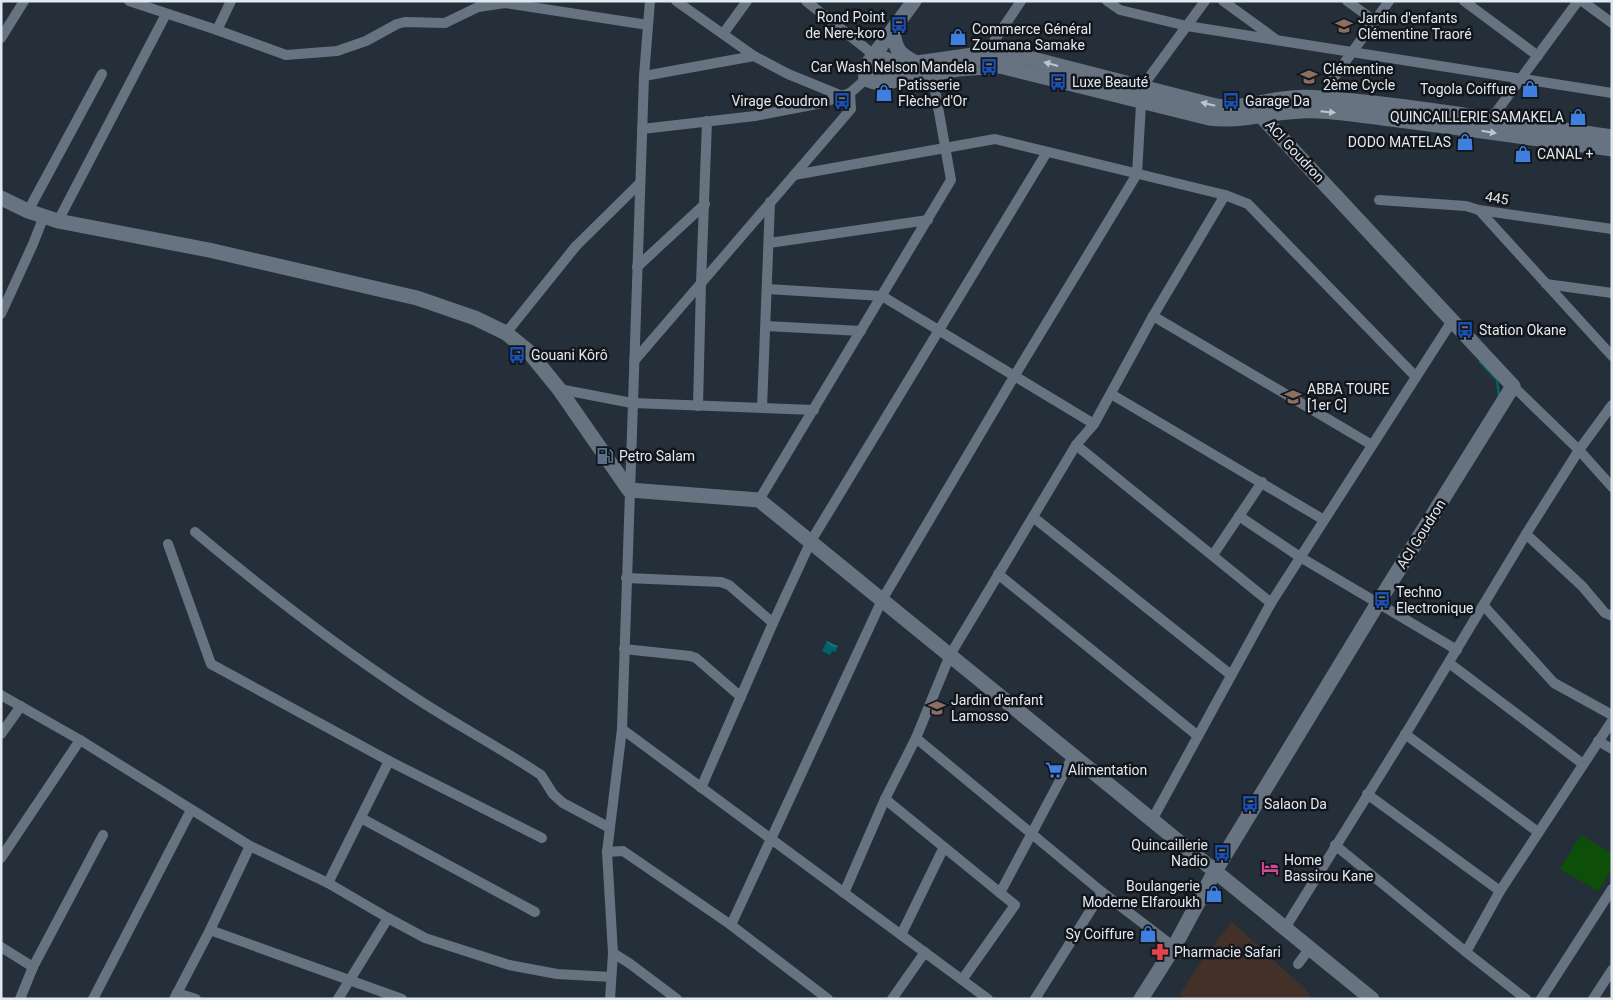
<svg xmlns="http://www.w3.org/2000/svg" width="1613" height="1000" viewBox="0 0 1613 1000" font-family="Roboto,sans-serif">
	<defs>
		<pattern id="water-waves" width="16" height="10" patternUnits="userSpaceOnUse" patternTransform="scale(1.25)"><rect width="16" height="10" fill="#006369"/><path d="M0 5q4-4 8 0t8 0" fill="none" stroke="#25797f"/></pattern>
	</defs>
	<rect width="100%" height="100%" fill="#252f3a"/>
	<!-- commercial -->
	<path fill="#433129" d="M1232,922L1305,989L1312,999H1186L1180,994L1207,953Z"/>
	<!-- pitch -->
	<path fill="#0d4e08" d="M1581,835L1612,854V869L1598,891L1560,869Z"/>
	<!-- water -->
	<path fill="url(#water-waves)" d="M827,641L838,646L835,652L832,651L830,655L822,651Z"/>
	<g fill="none" stroke-linecap="round" stroke-linejoin="round">
		<!-- stream -->
		<path stroke="#006369" stroke-width="2.5" d="M1480,362L1497,380L1499,396"/>
		<!-- street -->
		<g stroke="#677380" stroke-width="10">
			<path d="M129,1L217,30L286,55L337,51L366,41L397,24L405,22L445,23L478,7L505,3L648,25"/>
			<path d="M676,1L754,56L788,74L842,96"/>
			<path d="M806,1L874,55"/>
			<path d="M1107,1L1120,10L1187,26L1612,93"/>
			<path d="M1223,1L1274,38"/>
			<path d="M1347,1L1375,21"/>
			<path d="M1464,1L1538,56"/>
			<path d="M1582,1L1612,23"/>
			<path d="M217,30L231,1"/>
			<path d="M723,34L747,1"/>
			<path d="M1,38L24,1"/>
			<path d="M986,53L1021,1"/>
			<path d="M644,76L754,56"/>
			<path d="M1328,99L1332,80L1389,1"/>
			<path d="M1491,119L1578,1"/>
			<path d="M642,129L755,116L822,103L850,93L866,79"/>
			<path d="M794,175L995,139L1225,195L1248,204L1416,377"/>
			<path d="M1379,200L1466,206L1479,210L1612,229"/>
			<path d="M1479,210L1612,356"/>
			<path d="M28,211L102,74"/>
			<path d="M58,221L166,14"/>
			<path d="M769,243L928,220"/>
			<path d="M637,267L705,204"/>
			<path d="M1546,284L1612,293"/>
			<path d="M767,289L882,296L1094,424"/>
			<path d="M1,314L33,244L44,216"/>
			<path d="M1153,316L1372,445"/>
			<path d="M766,326L861,331"/>
			<path d="M506,333L576,246L640,183"/>
			<path d="M634,361L851,109L850,93"/>
			<path d="M1513,386L1579,450L1612,487"/>
			<path d="M559,389L632,403L814,410"/>
			<path d="M1111,394L1324,520"/>
			<path d="M698,406L701,284L707,121"/>
			<path d="M762,408L770,202"/>
			<path d="M1076,445L1271,603"/>
			<path d="M759,500L951,180L932,73"/>
			<path d="M1239,516L1300,557L1457,650"/>
			<path d="M1033,517L1231,675"/>
			<path d="M195,532C264,590 335,645 411,695C453,723 499,747 541,775L553,794L563,803L610,828"/>
			<path d="M1526,534L1582,586L1605,613L1612,616"/>
			<path d="M168,544L211,664L389,761L542,838"/>
			<path d="M1213,555L1262,482"/>
			<path d="M998,574L1198,736"/>
			<path d="M626,578L721,582L729,585L773,623"/>
			<path d="M1484,606L1554,683L1612,715"/>
			<path d="M624,649L690,656L696,658L741,697"/>
			<path d="M1449,663L1583,764"/>
			<path d="M1,695L80,740L250,846L328,883L388,918L425,938L509,965L557,974L611,977"/>
			<path d="M622,729L988,999"/>
			<path d="M1,734L21,706"/>
			<path d="M1405,734L1538,832"/>
			<path d="M916,738L1102,892L1174,947"/>
			<path d="M1598,741L1612,749"/>
			<path d="M701,788L773,623L811,541L1047,152"/>
			<path d="M1367,794L1500,891"/>
			<path d="M885,799L1015,905L962,980"/>
			<path d="M361,818L535,912"/>
			<path d="M1152,820L1271,603L1452,321"/>
			<path d="M1335,845L1466,952L1526,999"/>
			<path d="M607,852L623,851L731,925L828,999"/>
			<path d="M1,858L80,740"/>
			<path d="M328,883L389,761"/>
			<path d="M844,893L885,799L916,738L950,655L1076,445L1094,424L1153,316L1225,195"/>
			<path d="M1000,893L1073,756"/>
			<path d="M731,925L882,600L1015,375L1137,174L1142,87L1205,1"/>
			<path d="M1285,928L1408,730L1526,534L1579,450L1612,405"/>
			<path d="M210,930L402,999"/>
			<path d="M901,935L944,847"/>
			<path d="M1,947L33,967"/>
			<path d="M1466,952L1500,891L1612,721"/>
			<path d="M613,953L607,852L622,729L644,76L650,1"/>
			<path d="M1298,964L1310,948"/>
			<path d="M177,993L196,999"/>
			<path d="M20,999L33,967L103,835"/>
			<path d="M93,999L191,810"/>
			<path d="M174,999L210,930L250,846"/>
			<path d="M338,999L388,918"/>
			<path d="M610,999L613,953L629,963L677,999"/>
			<path d="M892,999L925,952"/>
			<path d="M1035,999L1102,892"/>
			<path d="M1541,999L1612,889"/>
			<path d="M1593,999L1612,970"/>
		</g>
		<!-- secondary -->
		<g stroke="#677380" stroke-width="15">
			<path d="M914,1L869,62L865,71L866,79L874,82H886L958,69L1000,66L1209,118C1246,123 1281,108 1318,111C1342,112 1366,116 1390,119C1464,128 1538,139 1612,149"/>
			<path d="M893,30C895,50 899,54 916,63"/>
			<path d="M874,55L897,63H917L994,52L1021,56L1216,106C1241,109 1266,100 1291,98C1301,97 1311,97 1321,98C1419,106 1515,123 1612,137"/>
			<path d="M1,198L28,211L58,221L209,250L417,298L475,318L506,333L528,351L559,389L629,490L759,500L1372,999"/>
			<path d="M1141,999L1174,947L1215,871L1378,603L1513,386L1262,117"/>
		</g>
	</g>
	<!-- one-way arrows -->
	<defs><path id="oneway-solid" d="M-6-.8H1V-3.2L6.5 0L1 3.2V.8H-6Z" transform="scale(1.25)"/></defs>
	<g fill="#bcc5ce">
		<use href="#oneway-solid" transform="translate(1051 64) rotate(-165)"/>
		<use href="#oneway-solid" transform="translate(1208 104) rotate(-166)"/>
		<use href="#oneway-solid" transform="translate(1328 112) rotate(6)"/>
		<use href="#oneway-solid" transform="translate(1489 132) rotate(9)"/>
	</g>
	<!-- icons -->
	<defs>
		<g id="bus-bare" transform="scale(1.35)"><path d="M-5-6H5V4H4V6H2V4H-2V6H-4V4H-5ZM-3.5-4V0h7V-4ZM-3.5 1.2v1.5H-2V1.2ZM2 1.2v1.5H3.5V1.2Z" fill="#1a4fb4" stroke="#12161b" stroke-width="2.5" paint-order="stroke"/></g>
		<g id="school-bare" transform="scale(1.35)"><path d="M0-5L7-2L0 1L-7-2ZM-4 1L0 2.5L4 1V4Q0 6-4 4Z" fill="#8d6e63" stroke="#12161b" stroke-width="2.5" paint-order="stroke"/></g>
		<g id="shop-bare" transform="scale(1.35)"><path d="M-5-2.5h2.3a2.7 3.5 0 0 1 5.4 0H5L5.5 6h-11ZM-1.5-2.5h3a1.5 2.3 0 0 0-3 0Z" fill="#3f7fe0" stroke="#12161b" stroke-width="2.5" paint-order="stroke"/></g>
		<g id="fuel-bare" transform="scale(1.35)"><path d="M-5.5-6h7V0h2V4h1.3V-2.5L3-4.5l.8-.8L6-3V5H2.5V1h-1V6h-7ZM-4.2-4.7v3.2H.2V-4.7Z" fill="#5c6f8a" stroke="#12161b" stroke-width="2.5" paint-order="stroke"/></g>
		<g id="supermarket-bare" transform="scale(1.35)"><path d="M-6-5.5h2.5l.6 2H6L4.5 2H-2.5L-4.4-4H-6ZM-1.5 3.2a1.3 1.3 0 1 0 .1 0ZM3 3.2a1.3 1.3 0 1 0 .1 0Z" fill="#3f7fe0" stroke="#12161b" stroke-width="2.5" paint-order="stroke"/></g>
		<g id="hotel-bare" transform="scale(1.35)"><path d="M-6-4.5h1.5V1H6V5H4.5V3h-9V5H-6ZM-4 0a1.8 1.8 0 1 1 3.6 0ZM.5 0V-2.5h3Q6-2.5 6 0Z" fill="#d1479c" stroke="#12161b" stroke-width="2.5" paint-order="stroke"/></g>
		<g id="pharmacy-bare" transform="scale(1.35)"><path d="M-2-6h4v4h4v4h-4v4h-4v-4h-4v-4h4Z" fill="#e0444e" stroke="#12161b" stroke-width="2.5" paint-order="stroke"/></g>
	</defs>
	<g fill-rule="evenodd">
		<use href="#bus-bare" x="899" y="25"/>
		<use href="#school-bare" x="1344" y="26"/>
		<use href="#shop-bare" x="958" y="37"/>
		<use href="#bus-bare" x="989" y="67"/>
		<use href="#school-bare" x="1309" y="77"/>
		<use href="#bus-bare" x="1058" y="82"/>
		<use href="#shop-bare" x="1530" y="89"/>
		<use href="#shop-bare" x="884" y="93"/>
		<use href="#bus-bare" x="842" y="101"/>
		<use href="#bus-bare" x="1231" y="101"/>
		<use href="#shop-bare" x="1578" y="117"/>
		<use href="#shop-bare" x="1465" y="142"/>
		<use href="#shop-bare" x="1523" y="154"/>
		<use href="#bus-bare" x="1465" y="330"/>
		<use href="#bus-bare" x="517" y="355"/>
		<use href="#school-bare" x="1293" y="397"/>
		<use href="#fuel-bare" x="605" y="456"/>
		<use href="#bus-bare" x="1382" y="600"/>
		<use href="#school-bare" x="937" y="708"/>
		<use href="#supermarket-bare" x="1054" y="770"/>
		<use href="#bus-bare" x="1250" y="804"/>
		<use href="#bus-bare" x="1222" y="853"/>
		<use href="#hotel-bare" x="1270" y="868"/>
		<use href="#shop-bare" x="1214" y="894"/>
		<use href="#shop-bare" x="1148" y="934"/>
		<use href="#pharmacy-bare" x="1160" y="952"/>
	</g>
	<g text-anchor="middle" stroke-width="5" stroke-linejoin="round" paint-order="stroke">
		<!-- poi labels -->
		<g font-size="14" fill="#e1e8ef" stroke="#12161b" text-anchor="start">
			<text x="885" y="22" text-anchor="end">Rond Point<tspan x="885" dy="16">de Nere-koro</tspan></text>
			<text x="1358" y="23">Jardin d'enfants<tspan x="1358" dy="16">Clémentine Traoré</tspan></text>
			<text x="972" y="34">Commerce Général<tspan x="972" dy="16">Zoumana Samake</tspan></text>
			<text x="975" y="72" text-anchor="end">Car Wash Nelson Mandela</text>
			<text x="1323" y="74">Clémentine<tspan x="1323" dy="16">2ème Cycle</tspan></text>
			<text x="1072" y="87">Luxe Beauté</text>
			<text x="898" y="90">Patisserie<tspan x="898" dy="16">Flèche d'Or</tspan></text>
			<text x="1516" y="94" text-anchor="end">Togola Coiffure</text>
			<text x="828" y="106" text-anchor="end">Virage Goudron</text>
			<text x="1245" y="106">Garage Da</text>
			<text x="1564" y="122" text-anchor="end">QUINCAILLERIE SAMAKELA</text>
			<text x="1451" y="147" text-anchor="end">DODO MATELAS</text>
			<text x="1537" y="159">CANAL +</text>
			<text x="1479" y="335">Station Okane</text>
			<text x="531" y="360">Gouani Kôrô</text>
			<text x="1307" y="394">ABBA TOURE<tspan x="1307" dy="16">[1er C]</tspan></text>
			<text x="619" y="461">Petro Salam</text>
			<text x="1396" y="597">Techno<tspan x="1396" dy="16">Electronique</tspan></text>
			<text x="951" y="705">Jardin d'enfant<tspan x="951" dy="16">Lamosso</tspan></text>
			<text x="1068" y="775">Alimentation</text>
			<text x="1264" y="809">Salaon Da</text>
			<text x="1208" y="850" text-anchor="end">Quincaillerie<tspan x="1208" dy="16">Nadio</tspan></text>
			<text x="1284" y="865">Home<tspan x="1284" dy="16">Bassirou Kane</tspan></text>
			<text x="1200" y="891" text-anchor="end">Boulangerie<tspan x="1200" dy="16">Moderne Elfaroukh</tspan></text>
			<text x="1134" y="939" text-anchor="end">Sy Coiffure</text>
			<text x="1174" y="957">Pharmacie Safari</text>
		</g>
		<!-- street labels -->
		<g font-size="14" fill="#e1e8ef" stroke="#12161b">
			<text transform="translate(1295 151) rotate(47)" y="5">ACI Goudron</text>
			<text transform="translate(1497 198) rotate(9)" y="5">445</text>
			<text transform="translate(1421 534) rotate(-58)" y="5">ACI Goudron</text>
		</g>
	</g>
	<!-- border -->
	<rect width="1613" height="1000" fill="none" stroke="#e1e8ef" stroke-width="5"/>
</svg>
